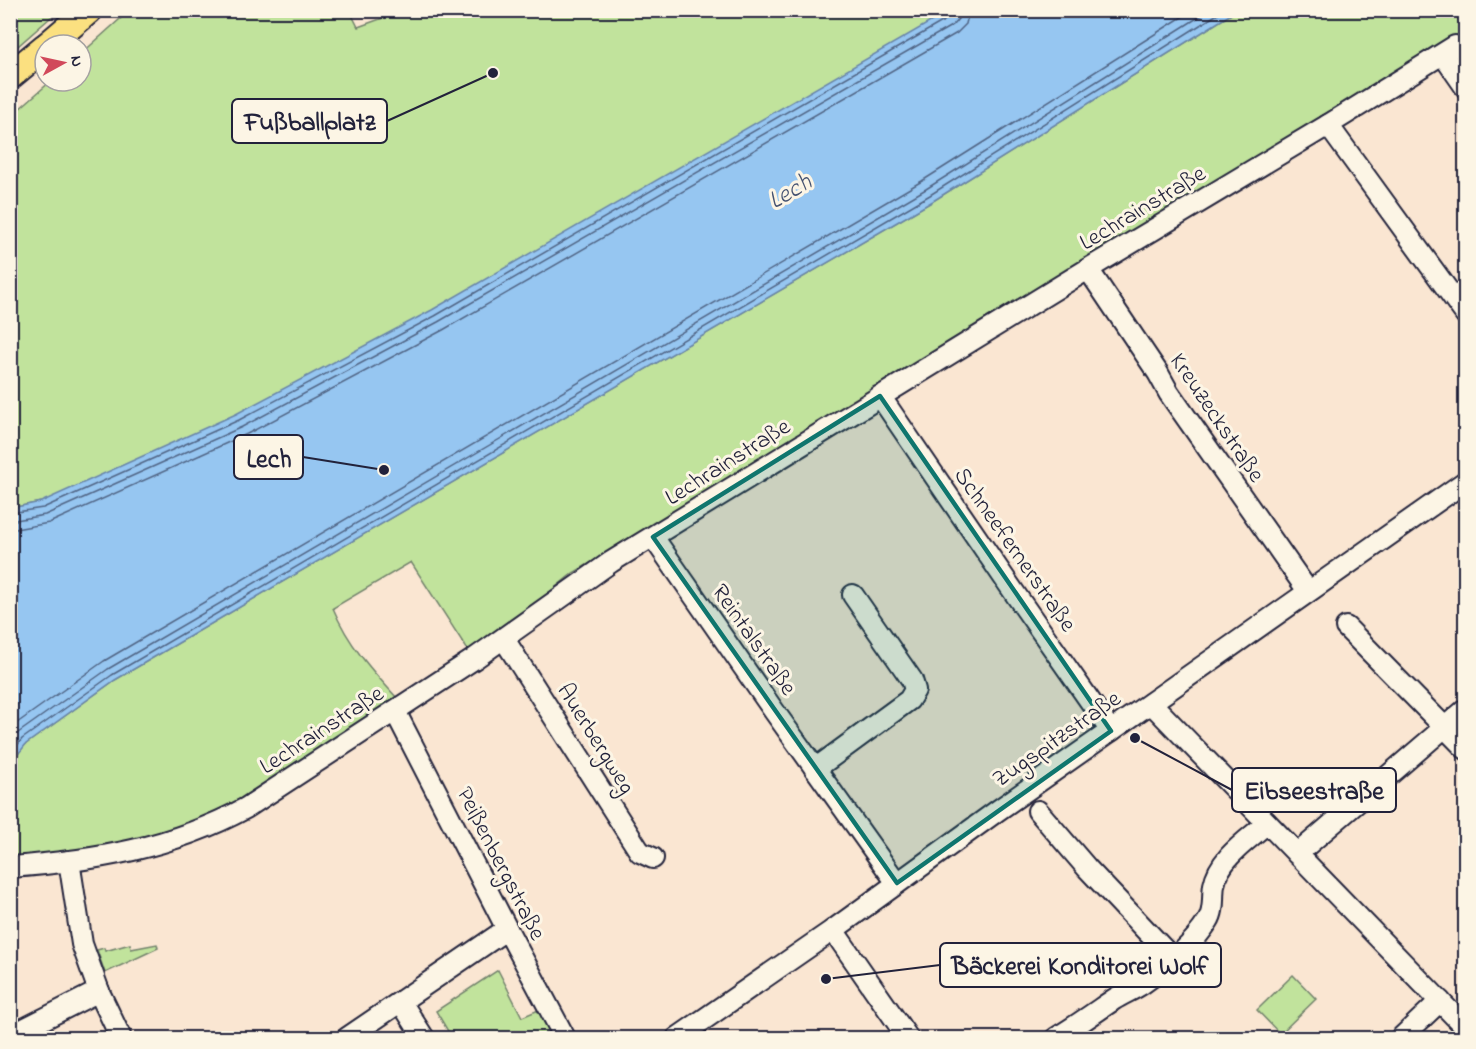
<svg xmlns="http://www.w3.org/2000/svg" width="1476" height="1049" viewBox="0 0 1476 1049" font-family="'Indie Flower',sans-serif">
	<rect width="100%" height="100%" fill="#fae6d2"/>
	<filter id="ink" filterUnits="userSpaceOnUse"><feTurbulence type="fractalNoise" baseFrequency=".0167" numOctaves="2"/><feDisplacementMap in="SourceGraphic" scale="12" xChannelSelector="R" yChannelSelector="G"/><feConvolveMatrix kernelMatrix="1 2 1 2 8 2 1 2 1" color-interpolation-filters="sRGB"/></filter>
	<g filter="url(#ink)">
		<!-- green -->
		<g fill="#c1e39c" stroke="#72826c" stroke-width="1.5">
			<path d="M11,10H58V11L11,52Z"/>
			<path d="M405,10L957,11L209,448L41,502L11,508L10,117L51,81H81V54L129,11H350L358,27Z"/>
			<path d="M1236,11H1465V31L1322,116L755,461L695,501L573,573L521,615L469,652L411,562L333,608C348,644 372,671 398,699L241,802L211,817L161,835L93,851L11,860L10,763L26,744L115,680L933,201Z"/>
			<path d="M130,944L131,949L157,944L158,948L105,973L97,950L104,948L105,951Z"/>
			<path d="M498,970L522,1017L541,1009L556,1038H452L436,1011Z"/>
			<path d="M1293,975L1316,999L1280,1034L1257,1010Z"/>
		</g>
		<!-- water -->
		<path fill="#96c6f1" stroke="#6884a8" stroke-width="1.5" d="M951,10L1236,11L933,201L115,680L26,744L11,763V508L41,502L236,414L432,310Z"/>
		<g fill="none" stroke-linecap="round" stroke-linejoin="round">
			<!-- shore -->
			<g stroke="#506484" stroke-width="1.5">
				<path d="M10,513L43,508L239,420L435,316L949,18L952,10"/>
				<path d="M10,521L45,515L242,427L438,322L953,25L958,19L960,10"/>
				<path d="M10,530L49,523L247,434L443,330L957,33L966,24L969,10"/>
				<path d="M10,728L104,661L922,181L1193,10"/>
				<path d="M10,742L18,733L108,669L926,189L1210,10"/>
				<path d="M10,755L22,739L112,675L930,195L1224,10"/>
			</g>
			<!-- minor casing -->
			<g stroke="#22223b" stroke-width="24">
				<g id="minor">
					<path d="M1443,55L1466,88"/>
					<path d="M1328,125L1466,315"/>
					<path d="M1088,269L1158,373L1169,393L1308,591"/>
					<path d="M880,396L1018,598L1111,731"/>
					<path d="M653,537L774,711L897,883"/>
					<path d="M1346,627L1466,749"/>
					<path d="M504,639L640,852L653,858"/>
					<path d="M1151,703L1466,1028"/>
					<path d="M395,711L507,929L565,1038"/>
					<path d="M815,769L909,700L915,690L912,680L853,595"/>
					<path d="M1038,811L1087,868L1173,959"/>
					<path d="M1297,854L1466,709"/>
					<path d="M69,861L82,944L100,994L121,1038"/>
					<path d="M10,867C94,861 172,848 246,808L474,659L611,562L1088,269L1328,125L1455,46"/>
					<path d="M833,930L908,1038"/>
					<path d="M401,1002L424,1038"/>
					<path d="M10,1036L99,991"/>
					<path d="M347,1038L507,929"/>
					<path d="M677,1038L833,930L997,811L1466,481"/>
					<path d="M1056,1038C1076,1026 1094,1013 1113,1000C1122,994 1133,990 1142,984C1165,968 1193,945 1208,921C1215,910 1212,897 1214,885C1219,858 1248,840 1267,823"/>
					<path d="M1401,1038L1440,1001"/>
				</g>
			</g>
			<!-- major casing -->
			<g stroke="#22223b" stroke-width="30">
				<g id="major">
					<path d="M48,45L89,10"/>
					<path d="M10,76L45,47"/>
				</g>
			</g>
			<!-- minor -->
			<use href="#minor" stroke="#fcf5e5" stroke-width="20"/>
			<!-- major -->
			<use href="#major" stroke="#fbe080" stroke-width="26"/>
		</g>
	</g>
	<!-- marked area -->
	<path fill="#0f766e" fill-opacity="0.2" stroke="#0f766e" stroke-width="4.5" stroke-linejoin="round" d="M880,396L1111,731L897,883L653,537Z"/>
	<g text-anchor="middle" stroke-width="6" stroke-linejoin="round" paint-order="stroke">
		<!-- street labels -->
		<g font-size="24" fill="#22223b" stroke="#fcf5e5">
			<text transform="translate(1142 207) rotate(-31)" y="8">Lechrainstraße</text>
			<text transform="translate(1218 417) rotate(56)" y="8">Kreuzeckstraße</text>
			<text transform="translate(727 461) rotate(-32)" y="8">Lechrainstraße</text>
			<text transform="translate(1016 549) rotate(55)" y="8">Schneefernerstraße</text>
			<text transform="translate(755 639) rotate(55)" y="8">Reintalstraße</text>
			<text transform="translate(321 729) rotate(-33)" y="8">Lechrainstraße</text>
			<text transform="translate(597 738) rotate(58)" y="8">Auerbergweg</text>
			<text transform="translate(1056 738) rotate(-35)" y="8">Zugspitzstraße</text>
			<text transform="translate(502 863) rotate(63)" y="8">Peißenbergstraße</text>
		</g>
		<!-- water labels -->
		<g font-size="26" font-style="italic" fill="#455372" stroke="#fcf5e5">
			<text transform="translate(789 190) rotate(-31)" y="9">Lech</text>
		</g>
	</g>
	<!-- callouts -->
	<path fill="none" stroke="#22223b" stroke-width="2" d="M493 73L387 121M384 470L303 457M1135 738L1232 790M826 979L940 965"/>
	<g fill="#22223b" stroke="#fcf5e5" stroke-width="2">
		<circle cx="493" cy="73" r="6"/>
		<circle cx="384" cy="470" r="6"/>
		<circle cx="1135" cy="738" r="6"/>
		<circle cx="826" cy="979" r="6"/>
	</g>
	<g fill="#fcf5e5" stroke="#22223b" stroke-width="2">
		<rect x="232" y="99" width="155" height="44" rx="6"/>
		<rect x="234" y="435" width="69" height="44" rx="6"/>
		<rect x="1232" y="768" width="164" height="44" rx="6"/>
		<rect x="940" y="943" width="281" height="44" rx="6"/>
	</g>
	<g font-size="26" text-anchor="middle" font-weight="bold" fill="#22223b">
		<text x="310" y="130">Fußballplatz</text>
		<text x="269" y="467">Lech</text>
		<text x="1314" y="799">Eibseestraße</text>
		<text x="1080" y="974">Bäckerei Konditorei Wolf</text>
	</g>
	<!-- margin -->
	<rect width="1476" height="1049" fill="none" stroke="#fcf5e5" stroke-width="36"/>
	<rect x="18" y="18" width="1440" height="1013" fill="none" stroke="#22223b" stroke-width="2" filter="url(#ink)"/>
	<!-- north arrow -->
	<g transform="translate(63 63) rotate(82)"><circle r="28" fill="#fcf5e5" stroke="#a5a1a1" stroke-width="1.5"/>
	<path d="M0-4.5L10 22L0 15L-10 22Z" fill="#d1495b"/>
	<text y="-9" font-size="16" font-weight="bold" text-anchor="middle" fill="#22223b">N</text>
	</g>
</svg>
